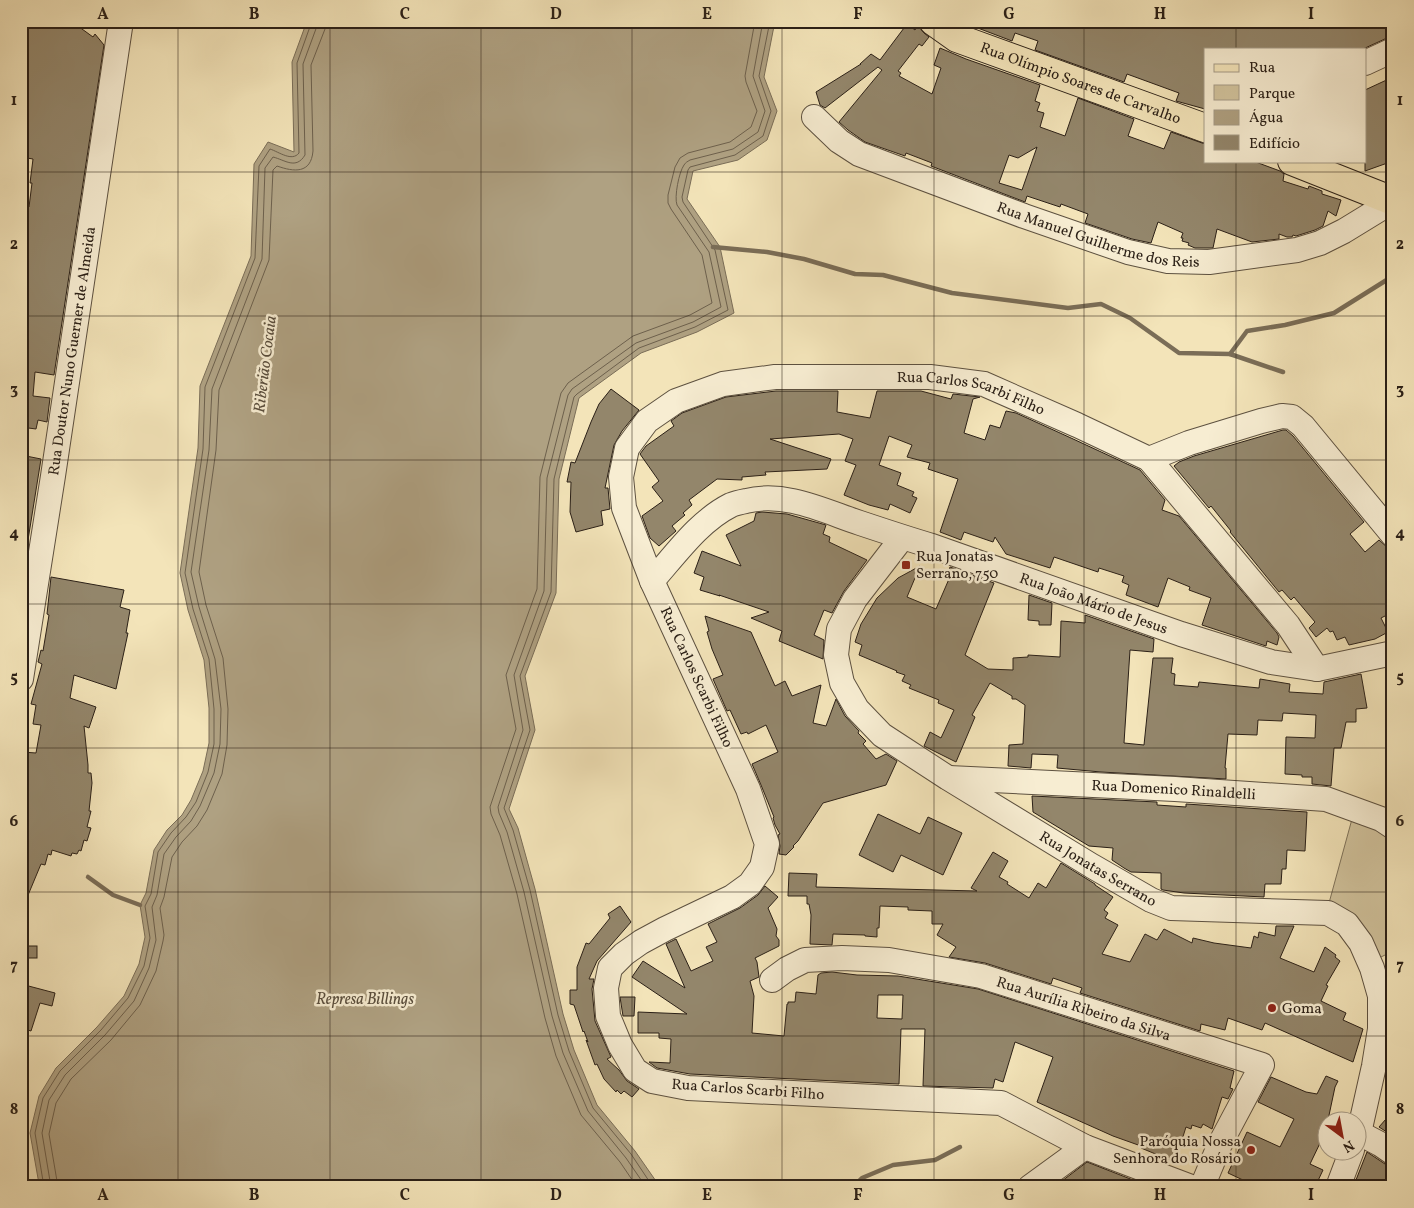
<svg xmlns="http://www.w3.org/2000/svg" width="1414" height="1208" viewBox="0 0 1414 1208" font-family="Vollkorn,serif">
	<rect width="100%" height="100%" fill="#f3e4b9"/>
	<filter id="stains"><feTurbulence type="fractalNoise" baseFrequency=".004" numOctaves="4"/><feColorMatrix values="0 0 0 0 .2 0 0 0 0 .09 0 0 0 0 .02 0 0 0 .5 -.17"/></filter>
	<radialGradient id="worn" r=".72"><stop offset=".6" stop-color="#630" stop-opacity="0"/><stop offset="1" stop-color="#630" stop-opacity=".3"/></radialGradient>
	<!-- green -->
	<path fill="#d1c39d" stroke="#7e725a" d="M1352,819L1375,827L1393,839V951L1379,958L1362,925L1349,911L1329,903Z"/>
	<!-- water -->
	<path fill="#afa182" stroke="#7a6d57" d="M307,21H775L764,77L777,111L767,140L738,160L693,171L687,199L720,247L734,313L697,332L641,353L579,398L559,479L556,593L525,676L535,730L509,809L518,828L535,889L563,1014L574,1050L597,1105L635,1151L658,1184V1187H41L39,1184L30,1133L39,1096L56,1068L97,1027L124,996L139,964L145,937L140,905L146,893L154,850L167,830L182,815L191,800L203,771L209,743V708L204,660L188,610L180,573L198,448L200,386L251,256L254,164L268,142L294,152L292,62Z"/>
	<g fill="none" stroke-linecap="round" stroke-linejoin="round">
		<!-- shore -->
		<g stroke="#6d604c" stroke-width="1">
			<path d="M44,1187L35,1133L43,1098L60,1071L101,1030L128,998L144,966L150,938L145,906L151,894L158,852L171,833L186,817L196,802L208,772L214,744V709L209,659L193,609L185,573L203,449L205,387L255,258L259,166L270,149C279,152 292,162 299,153L297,63L312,21"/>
			<path d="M51,1187L42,1133L49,1100L65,1075L105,1035L134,1001L149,968L156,940L152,907L157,895L164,854L176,837L191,821L200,806L214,773L220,744L221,709L215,659L199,607L191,572L209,450L212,389L262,259L265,168L273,157C285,160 296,170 305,155L303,64L317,26L318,21"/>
			<path d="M58,1187L49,1134L56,1103L71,1079L111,1040L140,1005L156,971L163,941L164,935L160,908L164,897L172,857L182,842L197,826L207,810L222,774L227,745L228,709L223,658L206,605L199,572L216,450L219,390L269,260L273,170L277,166C294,172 311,174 313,151L311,65L325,29L326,21"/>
			<path d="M637,1187L620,1162L581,1115L556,1056L545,1018L517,894L500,835L491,814L490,807L516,729L506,675L537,589L540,477L561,393L568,383L633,336L690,315L712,303L702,255L671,209L668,203V195L675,167L680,158L688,153L730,142L751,127L757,111L746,82L745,76L755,21"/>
			<path d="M646,1187L626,1158L588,1111L563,1053L552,1016L524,892L507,832L499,813L498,807L523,730L514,675L544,591L547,478L568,395L572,389L636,343L693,322L721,307L709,252L677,205C674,197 679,172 684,165C686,162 687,162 690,160L733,149L758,132L765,111L753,76L763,21"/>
			<path d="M653,1187L631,1154L593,1108L569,1051L558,1015L530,890L513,830L504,808L530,730L520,676L551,592L554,479L574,397L577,394L639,348L695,327L728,310L715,250L683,202L682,197L688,170L690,167L735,155L763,136L771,111L759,76L770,21"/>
		</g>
		<!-- stream -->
		<g stroke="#7a6d57" stroke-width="4.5">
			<path d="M713,247L767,252L804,259L855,274L883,275L952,293L1068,308L1101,304L1130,318L1179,353L1230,354L1283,372"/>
			<path d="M1230,354L1247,331L1285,325L1334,313L1393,276"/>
			<path d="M88,877L113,895L140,905"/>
			<path d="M853,1187L862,1178L893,1165L935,1160L960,1147"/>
		</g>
	</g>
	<!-- building -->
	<g fill="#93866b" stroke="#2b2017" fill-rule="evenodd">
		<path d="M21,21H71L93,37L95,34L104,45L54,375L35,372L33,396L50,398L47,422L38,420L36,429L21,427V206L29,207L32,183H30L33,159L21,157V67L26,54L21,50Z"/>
		<path d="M963,21H1393V36L1387,38L1363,49H1205V109L1176,101L1179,93L1127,74L1124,82L1035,50L1038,41L1015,33L1012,41L962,22Z"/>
		<path d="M907,24L915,30L918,25L924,33L929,37L922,46L919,44L898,71L901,73L899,76L932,94L941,68L934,65L940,48L966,59L1040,85L1035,101L1040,103L1037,111L1044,113L1040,127L1065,136L1078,98L1134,119L1128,136L1164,149L1171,132L1205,144V161H1253L1280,171L1284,174L1283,181L1308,189L1309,186L1322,191V194L1341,200L1336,216L1328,211L1323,226L1315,230L1296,236L1293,235L1292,237H1287L1279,234V239L1252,242L1217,229L1213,248H1195L1188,245L1189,243L1182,241L1183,238H1181L1183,233L1158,222L1151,243L1132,239L1085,223L1088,214L1061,204L1060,207L1027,196L1025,202L931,166L932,163L906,153L905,156L865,142L848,130L839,122L882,70L878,67L825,108L820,105L816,92L861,64H860L871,54L880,60ZM1037,147L1022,190L999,183L1009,155L1018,158Z"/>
		<path d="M1393,77V161L1365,171V90Z"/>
		<path d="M611,389L639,410L622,431L614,445L605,488H608L610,509L601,511L603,525L576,532L570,512L571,482H567L571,462L575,463L591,422L599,404Z"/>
		<path d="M776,391H838L837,412L870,418L877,391H921L951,399L953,394L980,397L973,399L964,433L985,440L990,425L1000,428L1006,411L1016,413L1071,438L1140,470L1165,500L1162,510L1179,516L1277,633L1279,637L1277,645L1267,641L1266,646L1202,625L1211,598L1189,590L1190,587L1168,578L1158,607L1126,595L1129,585L1122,582L1124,576L1099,568L1098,572L1054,557L1050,568L1006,554L995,537L993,542L964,532L961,540L940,532L958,479L928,469L930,463L907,457L912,445L889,436L879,465L901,473L897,485L914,492L912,496L917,498L910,513L890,504L888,510L869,505L844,495L856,465L845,461L853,439L839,434L770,439L831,459L827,469L765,472L766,475L742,477V480L717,479L689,500L692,505L683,513L685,515L672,526L676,531L659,546L650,538L642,516L663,501L652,487L659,481L640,454L646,446L674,426L671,421L682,413L726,397Z"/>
		<path d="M1283,430H1286L1293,436L1364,522L1350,534L1365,552L1379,540L1388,548L1393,549V612L1381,618L1388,632L1375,639L1349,645L1345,637L1337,640L1333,631L1330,632L1327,628L1316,637L1309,628L1315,622L1294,597L1291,600L1282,590L1279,592L1230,532L1231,531L1211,506L1209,508L1174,466L1179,462L1194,456Z"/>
		<path d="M21,455L41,459L28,540H21Z"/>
		<path d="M762,512L787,514L826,525L823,534L830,537L829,542L867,560L844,591L832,613L824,610L814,635L824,640L823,659L779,641L782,631L751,618L769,612L719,595L720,596L700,590L704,577L694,573L702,551L741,566L726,535L754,521L756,513Z"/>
		<path d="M920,566L907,597L936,609L949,579L946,578L950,567L994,583L965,655L988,669L1013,670V658L1028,657V655L1060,657L1061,621L1085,623V615L1154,639L1153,652L1130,650L1124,743L1144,745L1153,658H1173L1171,673L1175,674L1174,685L1198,687L1199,682L1259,688L1260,679L1290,684L1289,692L1323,694L1324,682L1361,674L1367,708L1356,709V722H1346L1341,748H1334L1331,786L1312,784V777H1302V775L1285,774L1286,737L1315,738L1316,715L1283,713L1282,721L1258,720L1257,735L1228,734L1225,768H1226V779L1101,772L1057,768L1058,755L1032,754L1031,768L1020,767L1008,766L1009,745L1023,744L1025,705L1016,699H1012V696L990,683L972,715L975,717L956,762L924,746L930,732L941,738L954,710L938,703L939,700L909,688L911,685L902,681L905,675L896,672L897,671L859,655L862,645L855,642L861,624L877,598L898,578Z"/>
		<path d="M51,577L124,590L120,607L130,610L126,633H128L116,689L74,675L70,698L96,707L89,728L84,726L88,765V773H91L92,783L89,811H91L87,827L91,828L87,841L84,840L81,851L79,850L77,854L72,853L71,856L52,850L51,855L48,854L45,865L41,864L21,912V758L22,752L36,753L41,725L33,724L36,705L31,704L42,664L38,662L41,650L43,651L49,615L47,614Z"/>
		<path d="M1029,595L1052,603L1051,625H1039V621L1028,620Z"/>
		<path d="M705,616L751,632L775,686L785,681L792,696L821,685L813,723L826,726L836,699L845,716L859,731L858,733L866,741L863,744L876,759L886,754L897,761L886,785L823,803L798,841L793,846L794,847L786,855L779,854L780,846L778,835L780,834L775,825L773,818L774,817L761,785L752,764L778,752L766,725L748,734L747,732L741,734L730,710L727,711L713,679L723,675L712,649L707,632L709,631Z"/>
		<path d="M1032,796L1157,802V805L1186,807V804L1307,812L1305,851L1287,850L1286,869H1282L1281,884H1265L1264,897L1184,893L1163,890L1161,889V873L1131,872L1124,868L1112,860L1113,848L1089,846L1033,812Z"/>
		<path d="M878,814L920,834L928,817L962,833L943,875L901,855L893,872L859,855Z"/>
		<path d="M993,852L1008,861L999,877L1008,882L1007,884L1029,898L1038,883L1046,888L1061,863L1095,884V885L1113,897L1104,910L1108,913L1105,918L1118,925L1102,954L1130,962L1145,934L1157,940L1164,929L1192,943L1193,938L1214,943L1251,948L1254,936L1258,938L1259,932L1275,936L1276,926H1294L1280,958L1314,972L1325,947L1336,955L1335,957L1340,961L1326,985L1328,986L1321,1001L1346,1013L1343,1020L1363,1029L1353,1062L1265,1023L1262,1030L1228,1018L1225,1030L1201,1024L1200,1031L1080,993L1082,988L1053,978L1051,984L985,963L949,957L956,947L937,935L943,924H932V911L908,910V907L880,906L879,928H877V937L865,936V935L833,934L832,945L810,944L811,915L809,904H807V896H788L789,873L817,874L816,887L977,891L971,888Z"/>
		<path d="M765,886L778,897L768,908L777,929L776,936L779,940V946L755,958L757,962L759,977L750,981L754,996L752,1033L784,1036L787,1004H788V1002H795L796,992L816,994L818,975L821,973L832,972L857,975L898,976L978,989L1234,1071L1230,1088L1233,1089L1228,1099L1222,1097L1212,1129L1203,1124L1201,1128L1192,1125L1191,1129L1186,1127L1175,1162L1141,1148V1146L1113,1136L1037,1102L1053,1057L1015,1042L1003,1082L995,1079L993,1088L923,1086L925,1029H901L899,1084L690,1074L657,1068L649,1062L670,1063L671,1039L659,1038V1033H638V1012L687,1014L632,977L643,961L685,988L666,944L676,939L691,971L713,961L706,947L717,942L708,924L740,908L758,895ZM878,995H903L902,1019L877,1018Z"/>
		<path d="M620,906L631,922L597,961L589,979H594L592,989L595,1021L611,1057L607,1059L619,1070L627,1081L639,1089L632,1097L624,1091L621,1094L617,1090L616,1092L604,1079L597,1064L595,1065L586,1040L588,1042L584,1031L583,1032L574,1005L570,1004V990H577V967L586,943L589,944L610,918L608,914Z"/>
		<rect x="21" y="946" width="16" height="12"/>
		<path d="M21,984L55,993L52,1006L40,1003L31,1031L21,1028Z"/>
		<path d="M620,997H635L634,1016H623Z"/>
		<path d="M1326,1076L1338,1081L1335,1087L1328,1120H1326V1141L1322,1139L1310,1164L1323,1170L1315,1187H1258L1228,1173L1247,1132L1280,1147L1294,1119L1258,1102L1271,1077L1306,1092L1317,1094Z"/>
		<path d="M1393,1111V1136L1379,1127Z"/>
		<path d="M1367,1152L1385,1164L1393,1167V1187H1357L1354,1185Z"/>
		<path d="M1087,1162L1133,1180L1139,1187H1054Z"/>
	</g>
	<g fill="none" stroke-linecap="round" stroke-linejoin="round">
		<!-- minor casing -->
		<g stroke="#5d5140" stroke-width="26">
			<g id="minor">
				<path d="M1365,63L1393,50"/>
				<path id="s1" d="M814,117L839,141L859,154L1024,216L1128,252L1168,261L1209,262L1297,250L1320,243L1344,231L1393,201"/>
				<path d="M1149,459L1189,443L1261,421L1282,416L1292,417L1303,426L1393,535"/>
				<path id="s2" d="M902,538L855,599L839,629L836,655L842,683L857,709L882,735L948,778L1092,866L1151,900L1171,908L1328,913L1347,924L1361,943L1372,968L1380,996V1029L1374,1066L1359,1133L1356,1140"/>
				<path id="s3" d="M652,581C676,554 699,521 731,505C736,503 741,502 746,501C785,491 824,511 860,523C884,531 908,539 932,546L1181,634L1271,662L1317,669L1393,653"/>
				<path id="s4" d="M21,679L53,476L121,21"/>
				<path id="s5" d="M949,778L1175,789L1326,799L1381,819L1393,827"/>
				<path id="s6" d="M772,980L787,969L805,960L842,958L889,960L981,976L1262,1065L1220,1144L1202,1187"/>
				<path d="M1359,1133L1380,1144L1393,1153"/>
				<path d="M1030,1187L1085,1147"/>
				<path id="s7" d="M1191,1187L1085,1147L1001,1103L688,1088L652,1081L635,1070L620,1045L608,1016L606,988L610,968L624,954L641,942L665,929L732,897L750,884L762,867L767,844L748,789L652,581L624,508L621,477L627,448L647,421L676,401L723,384L775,377H930L984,384L1077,425L1149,459L1288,625L1317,669"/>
				<path d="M1338,1187L1352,1150"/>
			</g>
		</g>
		<!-- major casing -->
		<g stroke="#2b2017" stroke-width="30">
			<g id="major">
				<path id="s8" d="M933,21L957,38L1205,128"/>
				<path d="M1292,161L1393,201"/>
			</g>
		</g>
		<!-- minor -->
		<use href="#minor" stroke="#f7edd2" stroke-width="24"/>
		<!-- major -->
		<use href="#major" stroke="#f3e4b9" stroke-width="28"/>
	</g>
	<!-- grid -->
	<path fill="none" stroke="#2b2017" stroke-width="1" stroke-opacity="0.55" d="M178,21V1187M330,21V1187M481,21V1187M632,21V1187M782,21V1187M934,21V1187M1084,21V1187M1236,21V49M1236,161V1187M21,172H1393M21,316H1393M21,460H1393M21,604H1393M21,748H1393M21,892H1393M21,1036H1393"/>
	<!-- markers -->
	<g fill="#8f2418" stroke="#f7edd2" stroke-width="2">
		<rect x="901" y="560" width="10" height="10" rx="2.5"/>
		<circle cx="1272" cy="1008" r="5"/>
		<circle cx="1251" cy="1150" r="5"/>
	</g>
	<g text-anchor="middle" stroke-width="5" stroke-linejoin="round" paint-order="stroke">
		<!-- street labels -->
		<g font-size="15" fill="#2b2017" stroke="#f7edd2">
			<text dy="5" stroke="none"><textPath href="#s8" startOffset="161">Rua Olímpio Soares de Carvalho</textPath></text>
			<text dy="5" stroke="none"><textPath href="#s1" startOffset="312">Rua Manuel Guilherme dos Reis</textPath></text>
			<text dy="5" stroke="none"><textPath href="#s4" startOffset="332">Rua Doutor Nuno Guerner de Almeida</textPath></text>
			<text dy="5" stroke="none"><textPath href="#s7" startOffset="1692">Rua Carlos Scarbi Filho</textPath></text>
			<text dy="5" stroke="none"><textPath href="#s3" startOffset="491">Rua João Mário de Jesus</textPath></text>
			<text transform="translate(697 677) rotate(65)" y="5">Rua Carlos Scarbi Filho</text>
			<text dy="5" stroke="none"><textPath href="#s5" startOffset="225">Rua Domenico Rinaldelli</textPath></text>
			<text dy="5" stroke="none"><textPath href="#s2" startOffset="486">Rua Jonatas Serrano</textPath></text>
			<text dy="5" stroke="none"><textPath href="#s6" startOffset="324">Rua Aurília Ribeiro da Silva</textPath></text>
			<text transform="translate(748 1089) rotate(4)" y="5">Rua Carlos Scarbi Filho</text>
		</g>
		<!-- poi labels -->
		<g font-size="15" fill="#2b2017" stroke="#f7edd2" text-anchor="start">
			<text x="916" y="561">Rua Jonatas<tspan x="916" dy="17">Serrano, 750</tspan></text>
			<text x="1282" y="1013">Goma</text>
			<text x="1241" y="1146" text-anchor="end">Paróquia Nossa<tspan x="1241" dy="17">Senhora do Rosário</tspan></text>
		</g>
		<!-- water labels -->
		<g font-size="16" font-style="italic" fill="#594d3c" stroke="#f7edd2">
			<text transform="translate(264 364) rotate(-83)" y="6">Riberião Cocaia</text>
			<text x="365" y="1004">Represa Billings</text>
		</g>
	</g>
	<!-- margin -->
	<rect width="1414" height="1208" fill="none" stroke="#f3e4b9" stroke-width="55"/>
	<!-- legend -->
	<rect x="1204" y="48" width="162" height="115" fill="#f7edd2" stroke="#a59b87"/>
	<rect x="1214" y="64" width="25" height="8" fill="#f3e4b9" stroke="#a59b87"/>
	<text x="1249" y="72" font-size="15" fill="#2b2017">Rua</text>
	<rect x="1214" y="85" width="25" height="15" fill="#d1c39d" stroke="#a59b87"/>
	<text x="1249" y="98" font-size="15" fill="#2b2017">Parque</text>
	<rect x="1214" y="110" width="25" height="15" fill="#afa182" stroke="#a59b87"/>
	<text x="1249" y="122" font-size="15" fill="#2b2017">Água</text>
	<rect x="1214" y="135" width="25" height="15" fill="#93866b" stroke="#a59b87"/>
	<text x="1249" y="148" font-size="15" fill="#2b2017">Edifício</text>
	<!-- north arrow -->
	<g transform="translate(1342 1136) rotate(148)"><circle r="24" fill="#f7edd2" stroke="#a59b87"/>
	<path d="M0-4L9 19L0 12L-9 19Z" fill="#8f2418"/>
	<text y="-8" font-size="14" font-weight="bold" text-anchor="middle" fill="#2b2017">N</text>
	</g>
	<rect x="28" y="28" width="1358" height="1152" fill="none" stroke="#2b2017" stroke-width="2"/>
	<g font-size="16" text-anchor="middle" font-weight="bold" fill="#2b2017">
		<text x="103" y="19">A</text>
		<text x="254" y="19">B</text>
		<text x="405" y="19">C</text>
		<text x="556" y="19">D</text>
		<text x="707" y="19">E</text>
		<text x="858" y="19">F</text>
		<text x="1009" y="19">G</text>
		<text x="1160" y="19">H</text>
		<text x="1311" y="19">I</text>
		<text x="14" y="105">1</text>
		<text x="1400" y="105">1</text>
		<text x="14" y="249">2</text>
		<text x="1400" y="249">2</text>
		<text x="14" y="394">3</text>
		<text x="1400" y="394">3</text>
		<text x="14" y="538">4</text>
		<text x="1400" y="538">4</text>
		<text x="14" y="682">5</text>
		<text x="1400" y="682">5</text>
		<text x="14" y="826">6</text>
		<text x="1400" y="826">6</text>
		<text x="14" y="970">7</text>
		<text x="1400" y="970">7</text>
		<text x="14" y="1114">8</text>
		<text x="1400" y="1114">8</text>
		<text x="103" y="1200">A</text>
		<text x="254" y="1200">B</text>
		<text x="405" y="1200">C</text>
		<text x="556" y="1200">D</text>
		<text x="707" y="1200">E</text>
		<text x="858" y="1200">F</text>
		<text x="1009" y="1200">G</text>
		<text x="1160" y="1200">H</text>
		<text x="1311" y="1200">I</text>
	</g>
	<rect width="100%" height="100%" filter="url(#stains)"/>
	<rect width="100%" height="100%" fill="url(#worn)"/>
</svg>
